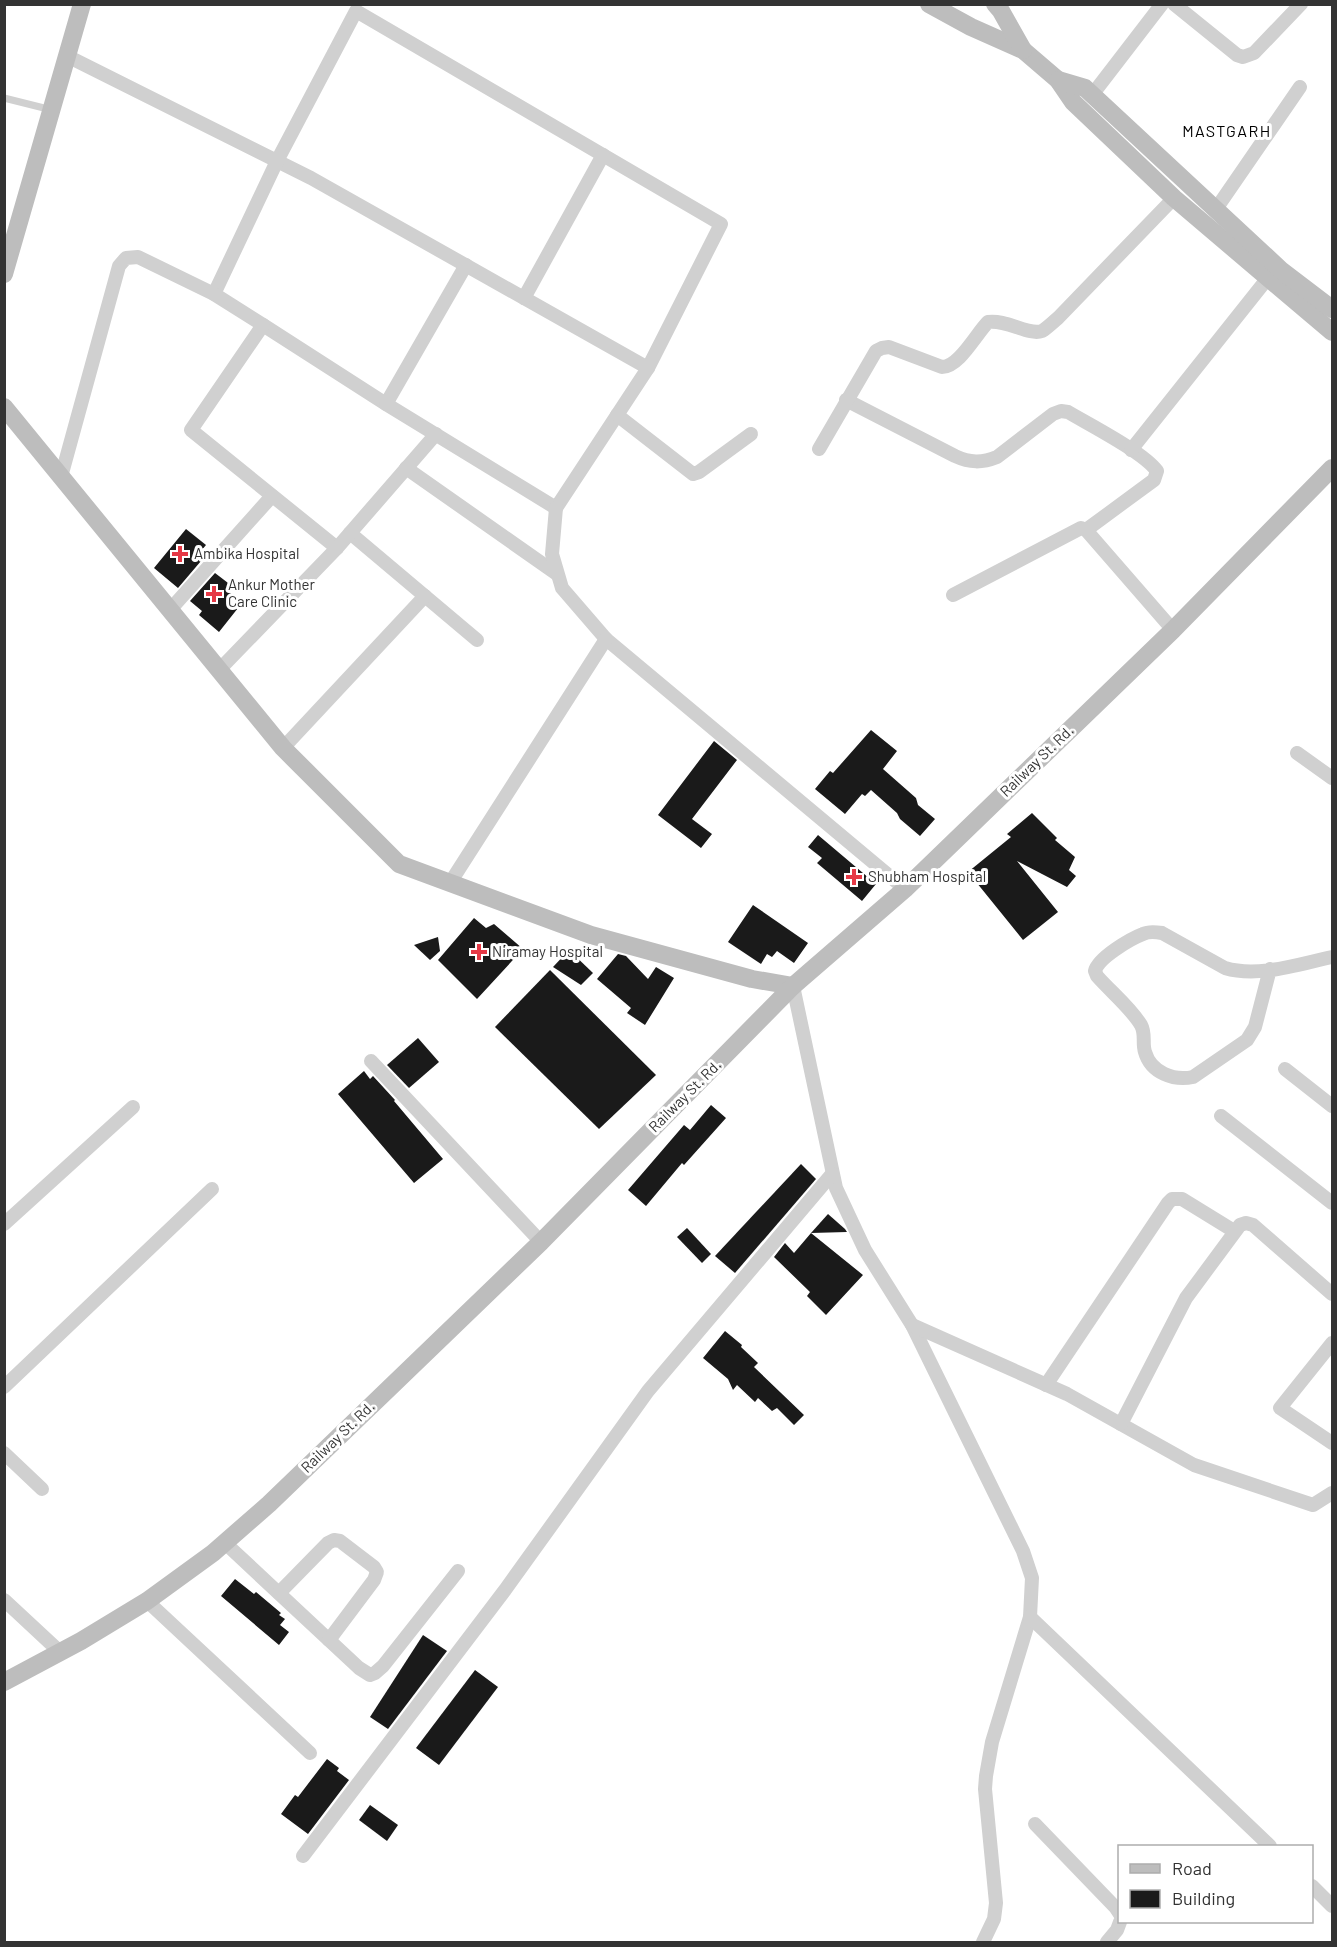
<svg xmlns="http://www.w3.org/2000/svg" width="1337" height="1947" viewBox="0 0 1337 1947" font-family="Barlow,sans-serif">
	<rect width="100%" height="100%" fill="#fff"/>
	<!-- building -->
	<g fill="#1a1a1a">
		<path d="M186,529L206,545L196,557L201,561L178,588L154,568Z"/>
		<path d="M215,573L232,586L228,591L242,603L219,632L199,615L202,611L190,601Z"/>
		<path d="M871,730L897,751L883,769L916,798L918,805L935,819L920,836L900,819L897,813L871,790L865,796L862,794L845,814L815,789L830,771L833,773Z"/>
		<path d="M714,741L737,760L692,819L712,834L701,848L658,815Z"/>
		<path d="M1032,813L1057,838L1055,840L1075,857L1069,870L1076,876L1067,887L1017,861L1058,912L1023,940L968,872L1011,837L1007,834Z"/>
		<path d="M818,835L876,884L862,901L817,863L822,858L808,847Z"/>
		<path d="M753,905L808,943L794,963L777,951L772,957L767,954L761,964L728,942Z"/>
		<path d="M474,918L486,928L494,924L523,949L477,999L438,960Z"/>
		<path d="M438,937L440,951L430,960L414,945Z"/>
		<path d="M569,950L593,973L581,985L553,967Z"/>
		<path d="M618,954L626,956L648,979L656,967L674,978L645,1025L627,1013L631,1008L597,979Z"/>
		<path d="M550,970L656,1075L599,1129L495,1027Z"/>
		<path d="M418,1038L439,1062L409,1088L387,1065Z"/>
		<path d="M364,1071L370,1079L373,1076L395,1100L394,1101L443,1159L414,1183L338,1094Z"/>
		<path d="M711,1105L726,1118L684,1165L682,1163L646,1206L628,1190L684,1125L690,1130Z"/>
		<path d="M801,1164L816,1179L735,1273L715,1256Z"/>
		<path d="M828,1214L845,1229L847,1232L811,1233Z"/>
		<path d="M687,1228L711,1254L702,1263L677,1237Z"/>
		<path d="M811,1233L863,1275L826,1315L807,1296L810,1292L774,1257L785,1243L794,1253Z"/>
		<path d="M725,1331L742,1345L741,1347L758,1363L754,1367L804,1415L794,1425L777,1408L772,1411L758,1398L755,1402L737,1385L733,1390L728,1379L703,1358Z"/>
		<path d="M235,1579L254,1594L256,1592L281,1613L279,1615L285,1619L280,1625L289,1632L279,1645L221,1596Z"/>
		<path d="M423,1635L447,1651L388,1729L370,1717Z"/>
		<path d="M475,1670L498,1687L439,1765L416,1748Z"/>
		<path d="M327,1759L339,1768L337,1771L349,1780L308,1834L281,1814L295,1795L298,1797Z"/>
		<path d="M370,1805L398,1825L387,1841L359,1820Z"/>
	</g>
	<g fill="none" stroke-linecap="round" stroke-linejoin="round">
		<!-- lane -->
		<path stroke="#d0d0d0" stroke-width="7" d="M4,98L52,110"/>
		<!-- street -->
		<g stroke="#d0d0d0" stroke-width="14">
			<path d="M1174,4L1237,55L1243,57L1254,53L1301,4"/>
			<path d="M67,56L311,178L648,368"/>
			<path d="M1092,95L1162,4"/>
			<path d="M1216,209L1300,87"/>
			<path d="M214,294L277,161L356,11L721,224L648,368L556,508L386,404L263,325L191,430L337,548"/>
			<path d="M524,298L603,155"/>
			<path d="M846,400L955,456C970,463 982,463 997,457L1053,414L1061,411L1068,412C1090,425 1143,452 1157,471L1154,480L1086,530"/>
			<path d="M386,404L466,265"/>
			<path d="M617,415L693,474L699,472L751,434"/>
			<path d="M819,449L876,351L882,348L889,347L942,367C959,367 976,334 988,322C1006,319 1029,336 1042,331C1047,328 1053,322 1058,318L1174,198"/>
			<path d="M1131,450L1267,279"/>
			<path d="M406,468L557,574"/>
			<path d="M61,477L119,266L126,258L138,257L214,294L263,325"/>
			<path d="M556,508L552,554L562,588L606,639L905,889"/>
			<path d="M350,533L477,640"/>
			<path d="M953,595L1081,528L1086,530L1173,630"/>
			<path d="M169,611L272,496"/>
			<path d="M220,669L337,548L436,434"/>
			<path d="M283,748L425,596"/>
			<path d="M1297,753L1332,778"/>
			<path d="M450,883L606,639"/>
			<path d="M1270,969L1255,1027L1247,1040L1193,1077C1174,1081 1151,1073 1145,1052C1142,1043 1146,1034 1141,1025C1130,1007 1111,992 1097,976L1095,971C1098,958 1130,939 1143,934C1149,931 1156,932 1162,933L1225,968C1258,978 1299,964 1332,957"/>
			<path d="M793,986L836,1188L865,1250L912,1325L1023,1551L1032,1578L1030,1617L992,1742L986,1776L985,1789L996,1903L994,1919L983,1942"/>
			<path d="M371,1061L541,1242"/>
			<path d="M1285,1069L1332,1106"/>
			<path d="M1221,1116L1332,1203"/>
			<path d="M4,1224L133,1107"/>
			<path d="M912,1325L1067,1394L1194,1465L1313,1505L1332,1493"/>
			<path d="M1332,1343L1280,1408L1332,1443"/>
			<path d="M1046,1385L1168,1203L1172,1199H1182L1234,1231"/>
			<path d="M4,1387L212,1189"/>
			<path d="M1121,1424L1186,1298L1240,1225L1246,1223L1253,1225L1332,1294"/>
			<path d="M4,1453L42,1489"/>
			<path d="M225,1543L359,1668L370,1675L375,1673L383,1666L458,1571"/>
			<path d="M279,1593L328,1543L334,1540L340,1541L374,1567L377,1572L374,1580L329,1640"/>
			<path d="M4,1600L60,1652"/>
			<path d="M147,1601L310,1753"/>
			<path d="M1030,1617L1270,1846"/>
			<path d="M1035,1824L1116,1908L1120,1914"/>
			<path d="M303,1856L505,1590L648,1391L832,1174"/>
			<path d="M1312,1886L1332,1906"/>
			<path d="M1107,1942L1117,1930L1120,1922"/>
		</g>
		<!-- secondary -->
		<g stroke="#bdbdbd" stroke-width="18">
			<path d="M929,4L971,27L1023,50L1058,80L1073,102L1174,198L1332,332"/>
			<path d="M995,4L1001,11L1023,50"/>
			<path d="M1058,80L1085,88L1282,271L1332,309"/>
			<path d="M4,274L82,4"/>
			<path d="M4,407L283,748L399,864L591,935L752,979L793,986"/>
			<path d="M4,1682L81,1641L147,1601L213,1553L269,1504L541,1242L793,986L905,889L1173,630L1332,468"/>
		</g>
	</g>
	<!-- markers -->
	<g fill="#e63946" stroke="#fff" stroke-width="2">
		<path d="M177 545h6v6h6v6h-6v6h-6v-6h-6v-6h6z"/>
		<path d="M211 585h6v6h6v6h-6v6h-6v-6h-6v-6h6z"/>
		<path d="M851 868h6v6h6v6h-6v6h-6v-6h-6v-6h6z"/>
		<path d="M476 943h6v6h6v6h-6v6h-6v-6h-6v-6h6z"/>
	</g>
	<g text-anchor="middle" stroke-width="6" stroke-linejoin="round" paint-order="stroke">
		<!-- poi labels -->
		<g font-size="15" fill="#333" stroke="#fff" text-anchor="start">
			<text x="194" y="559">Ambika Hospital</text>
			<text x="228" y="590">Ankur Mother<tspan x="228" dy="17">Care Clinic</tspan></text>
			<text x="868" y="882">Shubham Hospital</text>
			<text x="492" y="957">Niramay Hospital</text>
		</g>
		<!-- street labels -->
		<g font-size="15" fill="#333" stroke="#fff">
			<text transform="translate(1037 761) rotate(-44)" y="5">Railway St. Rd.</text>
			<text transform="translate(685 1096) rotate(-45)" y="5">Railway St. Rd.</text>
			<text transform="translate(338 1437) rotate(-44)" y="5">Railway St. Rd.</text>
		</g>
		<!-- neighbourhood labels -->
		<g font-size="16" letter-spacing="1.5" fill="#000" stroke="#fff">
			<text x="1227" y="137">MASTGARH</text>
		</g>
	</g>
	<!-- border -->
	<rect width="1337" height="1947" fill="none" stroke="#333333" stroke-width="12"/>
	<!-- legend -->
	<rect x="1118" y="1845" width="195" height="78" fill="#ffffff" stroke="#adadad" stroke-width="1.5"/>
	<rect x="1130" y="1864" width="30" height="9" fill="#bdbdbd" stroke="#adadad" stroke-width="1.5"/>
	<text x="1172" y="1875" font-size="18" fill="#333333">Road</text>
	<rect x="1130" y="1890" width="30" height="18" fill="#1a1a1a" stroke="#adadad" stroke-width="1.5"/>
	<text x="1172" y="1905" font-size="18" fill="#333333">Building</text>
</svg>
